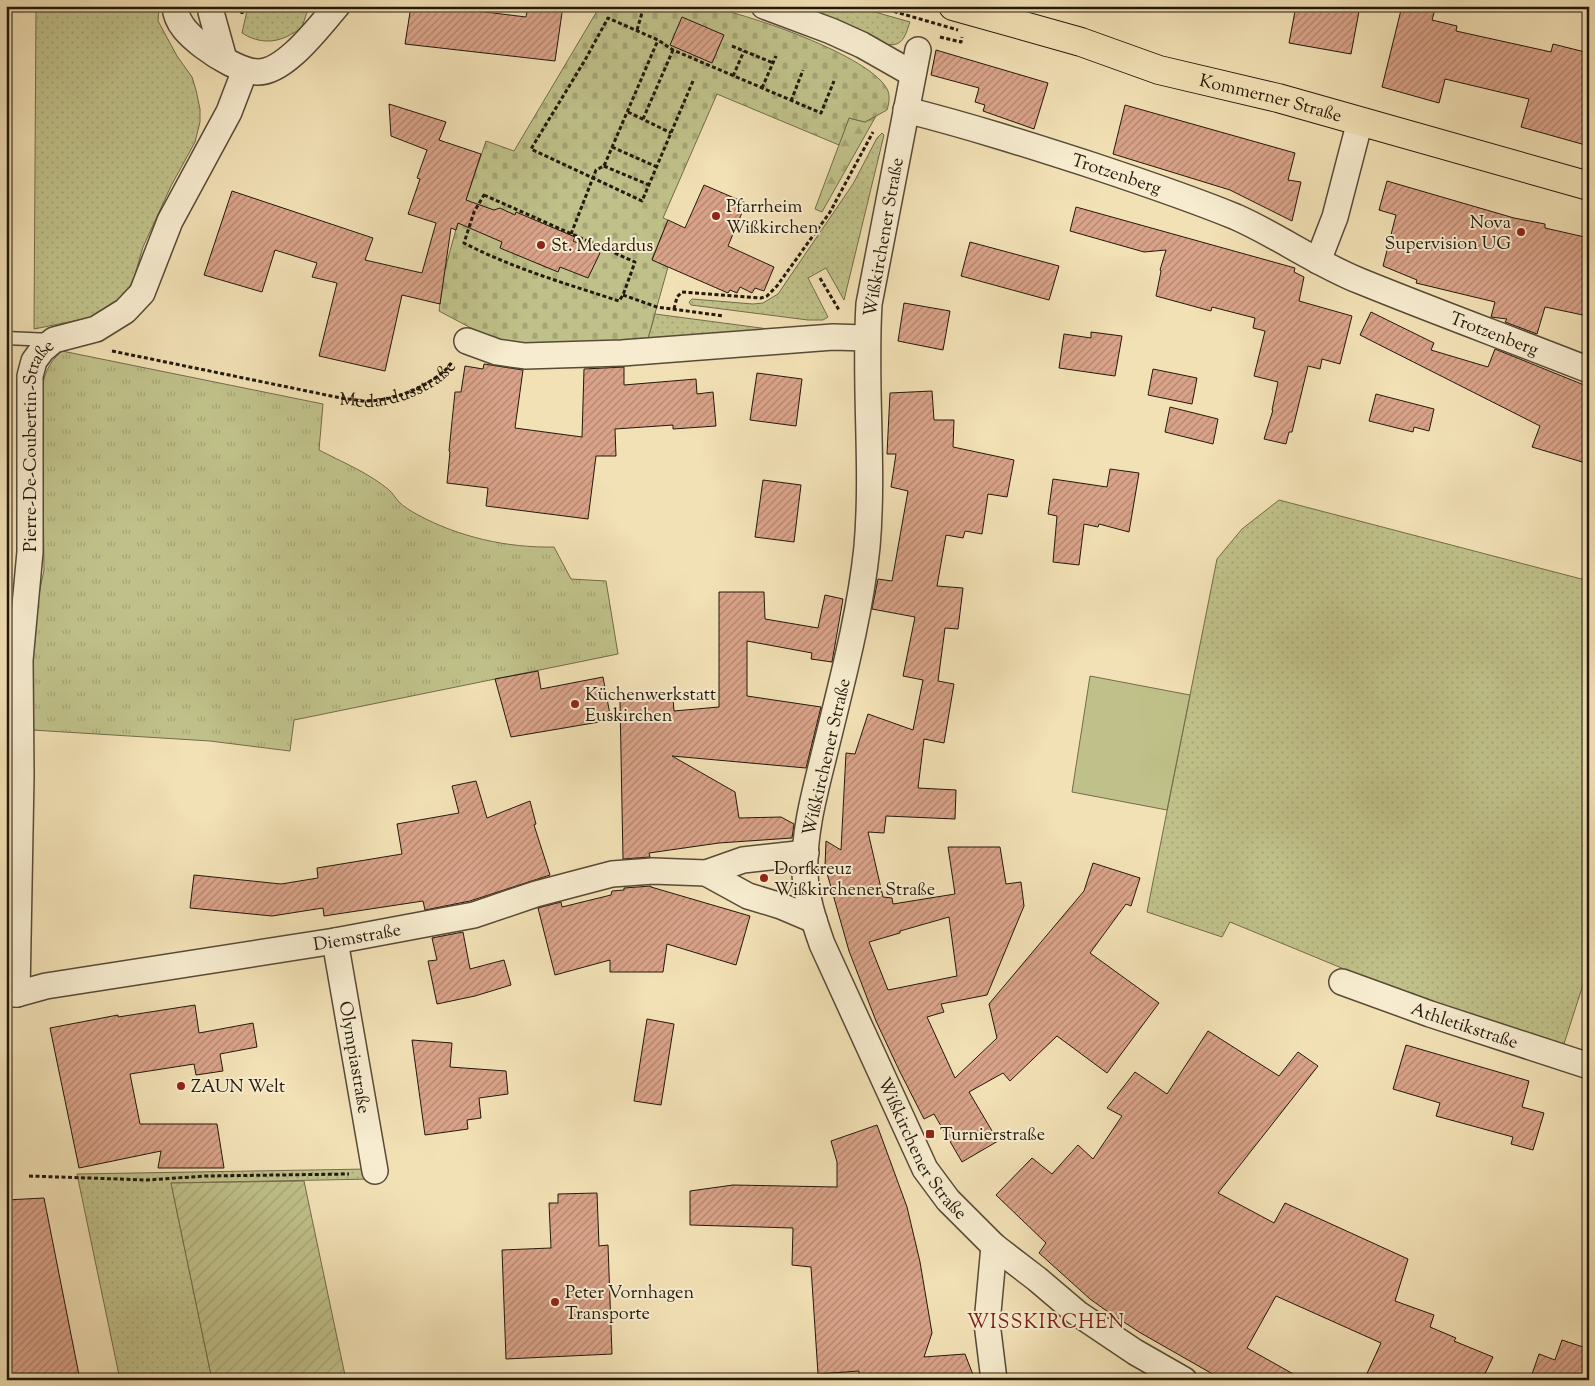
<svg xmlns="http://www.w3.org/2000/svg" width="1595" height="1386" viewBox="0 0 1595 1386" font-family="'Sorts Mill Goudy',serif">
	<defs>
		<pattern id="grass-dots" width="8" height="8" patternUnits="userSpaceOnUse" patternTransform="scale(1.25)"><rect width="8" height="8" fill="#c0c18a"/><path d="M2 2h.1M6 6h.1" fill="none" stroke="#a5a576" stroke-width="1.8" stroke-linecap="round"/></pattern>
		<pattern id="forest-firs" width="22" height="20" patternUnits="userSpaceOnUse" patternTransform="scale(1.25)"><rect width="22" height="20" fill="#c0c18a"/><path d="M5 1l3.5 6h-7zM16 11l3.5 6h-7z" fill="#a5a576"/></pattern>
		<pattern id="cemetery-stones" width="16" height="16" patternUnits="userSpaceOnUse" patternTransform="scale(1.25)"><rect width="16" height="16" fill="#c0c18a"/><path d="M2 7V4a2 2 0 0 1 4 0v3zM10 15v-3a2 2 0 0 1 4 0v3z" fill="#a5a576"/></pattern>
		<pattern id="park-tufts" width="24" height="20" patternUnits="userSpaceOnUse" patternTransform="scale(1.25)"><rect width="24" height="20" fill="#c0c18a"/><path d="M3 7l-1-3M5 7V3M7 7l1-3M15 17l-1-3M17 17v-4M19 17l1-3" fill="none" stroke="#a5a576"/></pattern>
		<pattern id="garden-furrows" width="10" height="10" patternUnits="userSpaceOnUse" patternTransform="scale(1.25)"><rect width="10" height="10" fill="#c0c18a"/><path d="M-1 1l2-2M0 10L10 0M9 11l2-2" fill="none" stroke="#a5a576"/></pattern>
		<pattern id="building-hatch" width="6" height="6" patternUnits="userSpaceOnUse" patternTransform="scale(1.25)"><rect width="6" height="6" fill="#daa389"/><path d="M-1 1l2-2M0 6l6-6M5 7l2-2" fill="none" stroke="#b0846e"/></pattern>
	</defs>
	<rect width="100%" height="100%" fill="#f2e1b5"/>
	<filter id="stains"><feTurbulence type="fractalNoise" baseFrequency=".004" numOctaves="4"/><feColorMatrix values="0 0 0 0 .2 0 0 0 0 .09 0 0 0 0 .02 0 0 0 .5 -.17"/></filter>
	<radialGradient id="worn" r=".72"><stop offset=".6" stop-color="#630" stop-opacity="0"/><stop offset="1" stop-color="#630" stop-opacity=".3"/></radialGradient>
	<!-- grass -->
	<g fill="url(#grass-dots)" stroke="#726c4a">
		<path d="M36,6H159L158,21L177,56L192,77L196,90L200,109V122L195,142L171,186L143,247L134,278L125,296L99,316L34,329Z"/>
		<path d="M248,6H312C305,14 306,16 303,24C301,30 293,33 288,36C272,44 256,42 242,33Z"/>
		<path d="M798,6H854L910,22C905,36 903,48 885,44Z"/>
		<path d="M882,133L884,135L844,300L826,268L808,278L828,317L823,320H808L691,305L689,302L692,299L753,304L763,303L778,294L853,184L877,138Z"/>
		<path d="M655,314L776,330L647,342Z"/>
		<path d="M1279,500L1589,581V966L1563,1047L1429,1004L1230,922L1222,937L1147,912L1217,559L1242,529Z"/>
		<path d="M369,1169L371,1179L171,1183L212,1380H120L77,1174Z"/>
	</g>
	<!-- forest -->
	<g fill="url(#forest-firs)" stroke="#726c4a">
		<path d="M876,116L822,212L815,209L849,118L865,122Z"/>
		<path d="M1014,1376L1050,1377L1064,1380H1015Z"/>
	</g>
	<!-- cemetery -->
	<path fill="url(#cemetery-stones)" stroke="#726c4a" d="M600,6C623,6 646,6 669,6C680,6 692,5 703,6C740,11 874,56 888,91C890,97 889,104 887,110L865,122L849,118L839,145L717,94L663,218L668,220L652,259L668,267L647,342L506,344L488,337L439,311L444,273L456,229L486,141L514,151Z"/>
	<!-- park -->
	<path fill="url(#park-tufts)" stroke="#726c4a" d="M62,351L323,404L319,450C342,462 369,473 389,490C393,493 395,498 399,502C404,507 411,511 418,515C459,537 507,548 554,547L571,579L606,581L618,654L294,720L290,751L210,741L32,730L34,618L44,570L42,392C43,375 49,362 62,351Z"/>
	<!-- garden -->
	<path fill="url(#garden-furrows)" stroke="#726c4a" d="M304,1181L346,1380H212L171,1183Z"/>
	<!-- pitch -->
	<path fill="#c0c18a" stroke="#726c4a" d="M1090,676L1190,695L1167,810L1072,792Z"/>
	<!-- building -->
	<g fill="url(#building-hatch)" stroke="#23180b" fill-rule="evenodd">
		<path d="M411,6H470L469,10L526,17L528,6H563L555,61L405,44Z"/>
		<path d="M1296,6H1360L1351,54L1289,43Z"/>
		<path d="M1402,6H1436L1432,20L1457,26L1456,31L1551,52L1553,44L1589,53V146L1521,127L1529,99L1445,79L1439,103L1382,87Z"/>
		<path d="M682,17L724,35L712,63L670,45Z"/>
		<path d="M936,50L1048,83L1034,129L983,111L985,105L975,102L979,88L931,75Z"/>
		<path d="M389,104L446,122L439,140L481,154L466,200L494,210L500,208L515,215L516,212L575,237L573,241L600,253L588,278L560,267L558,272L500,248L502,242L458,223L456,230L451,228L440,304L402,295L385,371L319,356L337,283L312,277L317,263L275,250L262,292L204,275L232,191L373,238L365,260L422,273L436,223L408,214L420,179L417,178L427,150L391,136Z"/>
		<path d="M1125,105L1295,153L1288,180L1301,182L1292,221L1230,190L1113,154Z"/>
		<path d="M1387,181L1514,218L1545,224V228L1589,238V290L1583,315L1545,307L1537,334L1505,322L1507,319L1491,317L1495,302L1416,283L1417,280L1383,266L1396,215L1379,210Z"/>
		<path d="M704,185L746,203L728,246L774,267L764,291L755,288L752,293L740,287L737,293L730,290L728,293L652,260L668,220L685,228Z"/>
		<path d="M1076,207L1295,268L1294,272L1304,277L1299,301L1352,316L1340,364L1322,359L1320,369L1308,366L1292,432H1289L1286,444L1264,439L1273,410H1272L1278,382L1254,376L1265,331L1253,328L1255,318L1212,307L1211,311L1156,296L1161,271L1160,270L1166,250L1144,252L1070,231Z"/>
		<path d="M970,242L1059,266L1049,300L961,276Z"/>
		<path d="M904,303L950,311L943,350L898,341Z"/>
		<path d="M1371,312L1434,343L1431,350L1488,367L1495,349L1589,387V464L1532,447L1540,426L1360,335Z"/>
		<path d="M1091,332L1122,336L1115,376L1059,368L1064,334L1091,338Z"/>
		<path d="M484,364L523,370L515,428L582,437L584,369L624,367V385L696,379L697,394L713,392L716,426L673,429V425L615,429L616,456H596L588,519L486,506L488,488L447,483L450,452L449,451L455,392H461L465,366L483,369Z"/>
		<path d="M1153,369L1197,378L1192,404L1148,395Z"/>
		<path d="M757,373L802,379L796,426L750,420Z"/>
		<path d="M932,391L934,420H954L953,447L1014,460L1007,497L988,494L982,534L965,531L963,538L946,535L937,586L963,588L958,629L945,628L938,681L954,684L944,743L924,739L918,788L956,790L955,819L886,816L884,833L868,832L883,897L892,898L893,904L955,894L948,847H1000L1006,884L1021,882L1024,906L987,995L941,1004L944,1012L927,1017L955,1078L997,1038L989,1004L1084,891L1093,863L1140,878L1131,906L1126,904L1090,953L1159,1003L1107,1073L1057,1036L1010,1081L1003,1073L969,1092L998,1141L962,1162L934,1114L924,1119L899,1070L876,1021L849,951L825,866L826,841L841,850L846,753L855,754L868,714L913,730L923,680L903,676L915,617L872,609L878,579L892,581L908,491L891,487L896,454H887L890,393ZM949,917L957,976L888,990L869,942L900,933V931Z"/>
		<path d="M1376,394L1434,409L1429,431L1414,427L1413,432L1369,421Z"/>
		<path d="M1170,407L1218,419L1213,444L1165,432Z"/>
		<path d="M1110,469L1139,473L1129,532L1099,524L1098,527L1084,524L1079,565L1053,562L1057,516L1048,514L1053,479L1107,487Z"/>
		<path d="M763,480L801,485L794,542L755,537Z"/>
		<path d="M719,592H764L765,619L818,628L825,595L843,599L832,662L811,659L812,653L747,641V696L821,707L806,768L672,756L735,792L739,818L781,817L794,824L792,838L719,843L649,853L650,857L623,859L620,701L673,698L674,711L719,707Z"/>
		<path d="M538,671L541,689L603,677L611,720L511,737L495,679Z"/>
		<path d="M476,781L487,818L530,801L536,824L534,825L550,875L470,901L425,910L423,901L324,916L323,908L272,916L190,908L194,875L281,884L318,878L317,868L402,854L397,824L459,813L452,786Z"/>
		<path d="M651,886V887L750,916L736,965L667,944L663,972H610V960L555,975L538,908L561,902L562,907L611,895L612,891L624,890V888Z"/>
		<path d="M463,932L470,969L504,960L511,985L475,996L437,1004L428,961L437,960L432,938Z"/>
		<path d="M195,1005L199,1033L253,1023L257,1047L220,1054L223,1071L196,1075L194,1064L130,1074L140,1124H217L224,1168H158L161,1151L79,1168L50,1028L118,1015V1017Z"/>
		<path d="M647,1019L674,1024L661,1105L634,1101Z"/>
		<path d="M1208,1031L1279,1076L1298,1052L1318,1066L1218,1193L1274,1223L1285,1203L1408,1259L1395,1301L1434,1315L1430,1327L1456,1338L1454,1341L1493,1357L1482,1380H1364L1381,1343L1276,1296L1247,1348L1304,1380H1223L1139,1332L1104,1309L1090,1299L1039,1253L1046,1243L996,1195L1032,1158L1052,1174L1078,1145L1093,1159L1122,1116L1107,1108L1135,1072L1167,1094Z"/>
		<path d="M412,1040L452,1043L450,1067L506,1071L508,1094L479,1098L481,1118L467,1120L468,1129L425,1135Z"/>
		<path d="M1406,1045L1529,1081L1522,1107L1544,1113L1533,1150L1511,1144L1513,1137L1436,1116L1440,1103L1393,1089Z"/>
		<path d="M877,1125L907,1207L920,1262L932,1333L924,1357L965,1354L975,1380H859V1371L818,1374L811,1267L792,1265L793,1228L690,1225V1191L733,1185L837,1187V1162L831,1141Z"/>
		<path d="M597,1193L599,1246L608,1245L612,1354L506,1359L502,1250L551,1248L549,1203H558V1194Z"/>
		<path d="M44,1198L80,1380H6V1200Z"/>
		<path d="M1562,1340L1589,1349V1380H1530L1539,1354L1555,1360Z"/>
	</g>
	<g fill="none" stroke-linecap="round" stroke-linejoin="round">
		<!-- lane casing -->
		<g stroke="#574a36" stroke-width="15">
			<path id="lane" d="M6,338L51,340"/>
		</g>
		<!-- street casing -->
		<g stroke="#574a36" stroke-width="28">
			<g id="street">
				<path d="M175,6C176,24 190,36 203,46C216,56 242,72 258,72C286,72 320,25 337,6"/>
				<path d="M211,6V12L224,59"/>
				<path d="M764,6L831,31L862,45L913,74"/>
				<path id="s2" d="M918,50L869,304C864,385 874,466 867,547C860,615 842,681 826,747C816,788 803,832 805,874C806,898 814,921 822,944L925,1169L948,1200L994,1246L1037,1279L1077,1313L1135,1352L1184,1380"/>
				<path id="s3" d="M906,110C970,126 1032,146 1094,166C1142,182 1190,198 1236,217C1279,236 1317,264 1360,281C1436,312 1513,340 1589,370"/>
				<path d="M1318,261L1335,217L1360,121"/>
				<path d="M467,341L497,352L525,356L622,353L833,337L867,338"/>
				<path d="M706,873L748,896L781,906L814,920"/>
				<path id="s4" d="M335,941L375,1171"/>
				<path id="s5" d="M1342,982L1430,1014L1589,1066"/>
				<path id="s6" d="M6,994H17L46,986L335,941L474,915L536,894L612,874L653,871L706,873L743,860L806,853"/>
				<path id="s7" d="M17,994L21,776L20,660L30,552V376L34,361L42,350L54,340L96,329L125,311L142,293L170,221L229,112L245,70"/>
				<path d="M994,1246L987,1323L994,1380"/>
			</g>
		</g>
		<!-- primary casing -->
		<g stroke="#23180b" stroke-width="30">
			<g id="primary">
				<path id="s8" d="M953,6L1081,42L1159,70L1278,98L1589,186"/>
			</g>
		</g>
		<!-- path -->
		<g stroke="#23180b" stroke-width="3" stroke-dasharray="4 2.5" stroke-linecap="butt">
			<path d="M874,6H875"/>
			<path d="M242,14V6"/>
			<path d="M637,30L644,6"/>
			<path d="M940,37L961,42L962,37"/>
			<path d="M732,46L773,63"/>
			<path d="M733,76L744,51"/>
			<path d="M693,81L642,201L531,149L585,60L608,18L658,40L673,50L821,113L834,81"/>
			<path d="M762,88L776,56"/>
			<path d="M791,101L803,70"/>
			<path d="M628,112L671,133"/>
			<path d="M643,119L673,50"/>
			<path d="M612,147L657,167"/>
			<path d="M604,166L649,185"/>
			<path d="M484,195L635,262L623,295L619,301C567,284 512,268 464,243L474,212Z"/>
			<path d="M571,234L596,170L604,166L658,40"/>
			<path d="M820,278L839,310"/>
			<path d="M623,295L657,307L724,316"/>
			<path d="M674,309L677,297L682,292L761,298L767,296L777,286L830,212L873,132"/>
			<path id="s1" d="M112,351L346,399C353,399 359,401 366,401C394,401 436,385 452,362"/>
			<path d="M29,1176L147,1180L206,1176L349,1174"/>
		</g>
		<!-- lane -->
		<use href="#lane" stroke="#f7eccf" stroke-width="12"/>
		<!-- street -->
		<use href="#street" stroke="#f7eccf" stroke-width="25"/>
		<!-- primary -->
		<use href="#primary" stroke="#f2e1b5" stroke-width="28"/>
		<!-- path-bridge -->
		<path stroke="#23180b" stroke-width="3" stroke-dasharray="4 2.5" stroke-linecap="butt" d="M875,6L958,30"/>
	</g>
	<!-- markers -->
	<g fill="#8f2418" stroke="#f7eccf" stroke-width="2">
		<circle cx="716" cy="216" r="5"/>
		<circle cx="1521" cy="232" r="5"/>
		<circle cx="541" cy="245" r="5"/>
		<circle cx="575" cy="704" r="5"/>
		<circle cx="764" cy="878" r="5"/>
		<circle cx="181" cy="1086" r="5"/>
		<rect x="925" y="1129" width="10" height="10" rx="2.5"/>
		<circle cx="555" cy="1302" r="5"/>
	</g>
	<g text-anchor="middle" stroke-width="4" stroke-linejoin="round" paint-order="stroke">
		<!-- street labels -->
		<g font-size="18" fill="#23180b" stroke="#f7eccf">
			<text dy="6" stroke="none"><textPath href="#s8" startOffset="331">Kommerner Straße</textPath></text>
			<text dy="6" stroke="none"><textPath href="#s3" startOffset="220">Trotzenberg</textPath></text>
			<text transform="translate(883 237) rotate(-80)" y="6">Wißkirchener Straße</text>
			<text dy="6" stroke="none"><textPath href="#s3" startOffset="631">Trotzenberg</textPath></text>
			<text dy="6" stroke="none"><textPath href="#s1" startOffset="294">Medardusstraße</textPath></text>
			<text dy="6" stroke="none"><textPath href="#s7" startOffset="551">Pierre-De-Coubertin-Straße</textPath></text>
			<text transform="translate(826 757) rotate(-77)" y="6">Wißkirchener Straße</text>
			<text dy="6" stroke="none"><textPath href="#s6" startOffset="356">Diemstraße</textPath></text>
			<text dy="6" stroke="none"><textPath href="#s5" startOffset="130">Athletikstraße</textPath></text>
			<text dy="6" stroke="none"><textPath href="#s4" startOffset="118">Olympiastraße</textPath></text>
			<text dy="6" stroke="none"><textPath href="#s2" startOffset="1136">Wißkirchener Straße</textPath></text>
		</g>
		<!-- poi labels -->
		<g font-size="18" fill="#23180b" stroke="#f7eccf" text-anchor="start">
			<text x="726" y="212">Pfarrheim<tspan x="726" dy="21">Wißkirchen</tspan></text>
			<text x="1511" y="228" text-anchor="end">Nova<tspan x="1511" dy="21">Supervision UG</tspan></text>
			<text x="551" y="251">St. Medardus</text>
			<text x="585" y="700">Küchenwerkstatt<tspan x="585" dy="21">Euskirchen</tspan></text>
			<text x="774" y="874">Dorfkreuz<tspan x="774" dy="21">Wißkirchener Straße</tspan></text>
			<text x="191" y="1092">ZAUN Welt</text>
			<text x="940" y="1140">Turnierstraße</text>
			<text x="565" y="1298">Peter Vornhagen<tspan x="565" dy="21">Transporte</tspan></text>
		</g>
		<!-- quarter labels -->
		<g font-size="20" letter-spacing="1" fill="#7a1f14" stroke="#f7eccf">
			<text x="1046" y="1328">WISSKIRCHEN</text>
		</g>
	</g>
	<!-- margin -->
	<rect width="1595" height="1386" fill="none" stroke="#f2e1b5" stroke-width="25"/>
	<rect x="8" y="8" width="1580" height="1371" fill="none" stroke="#23180b" stroke-width="2.5"/>
	<rect x="12" y="12" width="1570" height="1361" fill="none" stroke="#23180b"/>
	<rect width="100%" height="100%" filter="url(#stains)"/>
	<rect width="100%" height="100%" fill="url(#worn)"/>
</svg>
